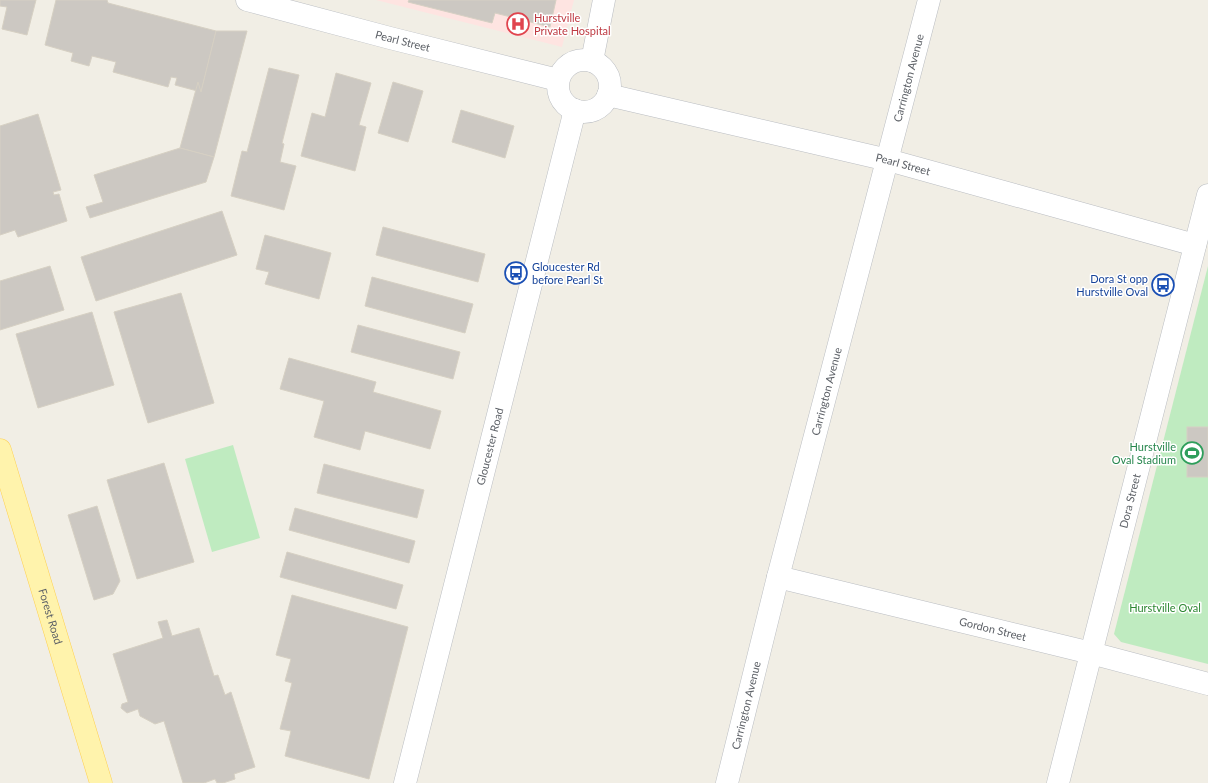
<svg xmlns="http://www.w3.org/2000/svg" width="1208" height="783" viewBox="0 0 1208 783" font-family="Lato,sans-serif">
	<rect width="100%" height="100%" fill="#f1eee5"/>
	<!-- medical -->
	<path fill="#fee4e1" d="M376,0H574L562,47Z"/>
	<!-- green -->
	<g fill="#bfebc0">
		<path d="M1208,266V664L1121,642L1114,634Z"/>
		<path d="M233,445L260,538L212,552L185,459Z"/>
	</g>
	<!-- building -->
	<g fill="#ccc8c2" stroke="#d6d0c3">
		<path d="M0,0H36L27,35L2,29L7,7L0,6Z"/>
		<path d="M56,0H107L108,3L216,31L201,92L175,85L177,78L171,77L168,87L113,72L116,62L92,56L89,66L71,61L73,53L45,45Z"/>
		<path d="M409,0H556L550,27L495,13L492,23L408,2Z"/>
		<path d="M216,31H247L214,157L180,148L198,82L201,92Z"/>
		<path d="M269,68L299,75L282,143L284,144L280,162L296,166L284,210L231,196L242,151L247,152Z"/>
		<path d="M336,73L371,83L359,125L366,127L355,171L301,156L312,113L325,117Z"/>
		<path d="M393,82L423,91L408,142L378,133Z"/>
		<path d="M461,110L514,126L505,158L452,142Z"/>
		<path d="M38,114L61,190L53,192L54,195L59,194L67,221L18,237L15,230L0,235V126Z"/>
		<path d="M180,148L214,157L206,182L90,218L86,207L103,202L94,175Z"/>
		<path d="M222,211L237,255L96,301L81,257Z"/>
		<path d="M383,227L485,254L478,282L376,255Z"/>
		<path d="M265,235L331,253L319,299L265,284L269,272L256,269Z"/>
		<path d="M50,266L64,310L0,330V281Z"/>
		<path d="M372,277L473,304L465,333L365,306Z"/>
		<path d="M181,293L214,403L148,423L114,312Z"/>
		<path d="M92,312L114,385L38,408L16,334Z"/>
		<path d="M358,325L460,352L453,379L351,352Z"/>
		<path d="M289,358L376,382L373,392L441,411L430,449L365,431L360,450L314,437L324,401L280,389Z"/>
		<rect x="1187" y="427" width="21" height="50"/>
		<path d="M164,463L194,562L137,579L107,480Z"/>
		<path d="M324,464L424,490L417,518L317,493Z"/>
		<path d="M97,506L120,581L113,594L94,600L68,515Z"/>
		<path d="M295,508L415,541L409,563L289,530Z"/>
		<path d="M287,552L403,585L396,609L280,577Z"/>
		<path d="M292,595L408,627L369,779L285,756L291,731L280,729L292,683L285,681L291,659L276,655Z"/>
		<path d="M167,620L172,636L199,628L214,676L218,675L225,695L231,692L255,767L234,774L235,779L223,783H217L215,779L204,783H183L164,721L155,724L140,716L138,709L127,713L121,708L122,704L128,702L113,654L163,638L158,622Z"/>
	</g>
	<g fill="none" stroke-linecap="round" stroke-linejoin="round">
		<!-- minor casing -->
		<g stroke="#babdc2" stroke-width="23">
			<g id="minor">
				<path id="s1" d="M247,0L390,38L558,80"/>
				<circle cx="584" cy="86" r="26"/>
				<path d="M592,61L604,0"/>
				<path id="s2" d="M608,95L888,160L1195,245"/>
				<path id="s3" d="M778,577L1091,653L1208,684"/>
				<path id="s4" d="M405,783L575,110"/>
				<path id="s5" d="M727,783L778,577L929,0"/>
				<path id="s6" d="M1058,783L1208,195"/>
			</g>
		</g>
		<!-- major casing -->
		<g stroke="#ffd050" stroke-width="23">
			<g id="major">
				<path id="s7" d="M0,450L101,783"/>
			</g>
		</g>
		<!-- minor -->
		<use href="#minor" stroke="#fff" stroke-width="22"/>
		<!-- major -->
		<use href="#major" stroke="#fff3ac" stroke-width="22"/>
	</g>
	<!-- icons -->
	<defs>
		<g id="hospital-ring" transform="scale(1.15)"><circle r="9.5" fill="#fff" stroke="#e0444e" stroke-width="1.5"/><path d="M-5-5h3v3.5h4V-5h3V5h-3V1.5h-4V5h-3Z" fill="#e0444e"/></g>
		<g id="bus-ring" transform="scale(1.15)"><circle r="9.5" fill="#fff" stroke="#1a4fb4" stroke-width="1.5"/><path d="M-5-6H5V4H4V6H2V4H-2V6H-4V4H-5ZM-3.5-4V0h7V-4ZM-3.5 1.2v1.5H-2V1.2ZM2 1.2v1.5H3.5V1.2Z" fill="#1a4fb4"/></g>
		<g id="stadium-ring" transform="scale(1.15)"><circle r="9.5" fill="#fff" stroke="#2e9e5b" stroke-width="1.5"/><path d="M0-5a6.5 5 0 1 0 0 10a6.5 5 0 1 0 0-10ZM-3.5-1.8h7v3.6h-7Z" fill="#2e9e5b"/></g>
	</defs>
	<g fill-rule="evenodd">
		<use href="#hospital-ring" x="518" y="24"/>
		<use href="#bus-ring" x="516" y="273"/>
		<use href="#bus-ring" x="1163" y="285"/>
		<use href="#stadium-ring" x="1192" y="453"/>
	</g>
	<g text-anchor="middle" stroke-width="3" stroke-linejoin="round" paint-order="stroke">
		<!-- health labels -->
		<g font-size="11" fill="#be3a42" stroke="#fff" text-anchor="start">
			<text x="534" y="22">Hurstville<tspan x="534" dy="13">Private Hospital</tspan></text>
		</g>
		<!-- street labels -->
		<g font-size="11" fill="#5d6167" stroke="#fff">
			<text dy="4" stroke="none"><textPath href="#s1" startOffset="161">Pearl Street</textPath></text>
			<text dy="4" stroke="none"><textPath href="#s5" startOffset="728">Carrington Avenue</textPath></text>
			<text dy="4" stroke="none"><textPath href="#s2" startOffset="303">Pearl Street</textPath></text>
			<text dy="4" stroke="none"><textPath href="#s5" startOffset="404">Carrington Avenue</textPath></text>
			<text dy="4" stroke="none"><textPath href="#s4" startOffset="347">Gloucester Road</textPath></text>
			<text dy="4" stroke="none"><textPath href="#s6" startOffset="291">Dora Street</textPath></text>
			<text dy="4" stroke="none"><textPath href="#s7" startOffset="174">Forest Road</textPath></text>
			<text dy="4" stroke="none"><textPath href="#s3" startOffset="221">Gordon Street</textPath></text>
			<text dy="4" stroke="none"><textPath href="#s5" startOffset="80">Carrington Avenue</textPath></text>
		</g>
		<!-- transit labels -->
		<g font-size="11" fill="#164399" stroke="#fff" text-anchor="start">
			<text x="532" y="271">Gloucester Rd<tspan x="532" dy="13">before Pearl St</tspan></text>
			<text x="1148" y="283" text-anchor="end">Dora St opp<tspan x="1148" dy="13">Hurstville Oval</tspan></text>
		</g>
		<!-- leisure labels -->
		<g font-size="11" fill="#27864d" stroke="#fff" text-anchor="end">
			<text x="1176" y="451">Hurstville<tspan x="1176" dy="13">Oval Stadium</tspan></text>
		</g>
		<!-- park labels -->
		<g font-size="11" fill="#2c8731" stroke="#fff">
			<text x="1165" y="612">Hurstville Oval</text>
		</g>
	</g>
</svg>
